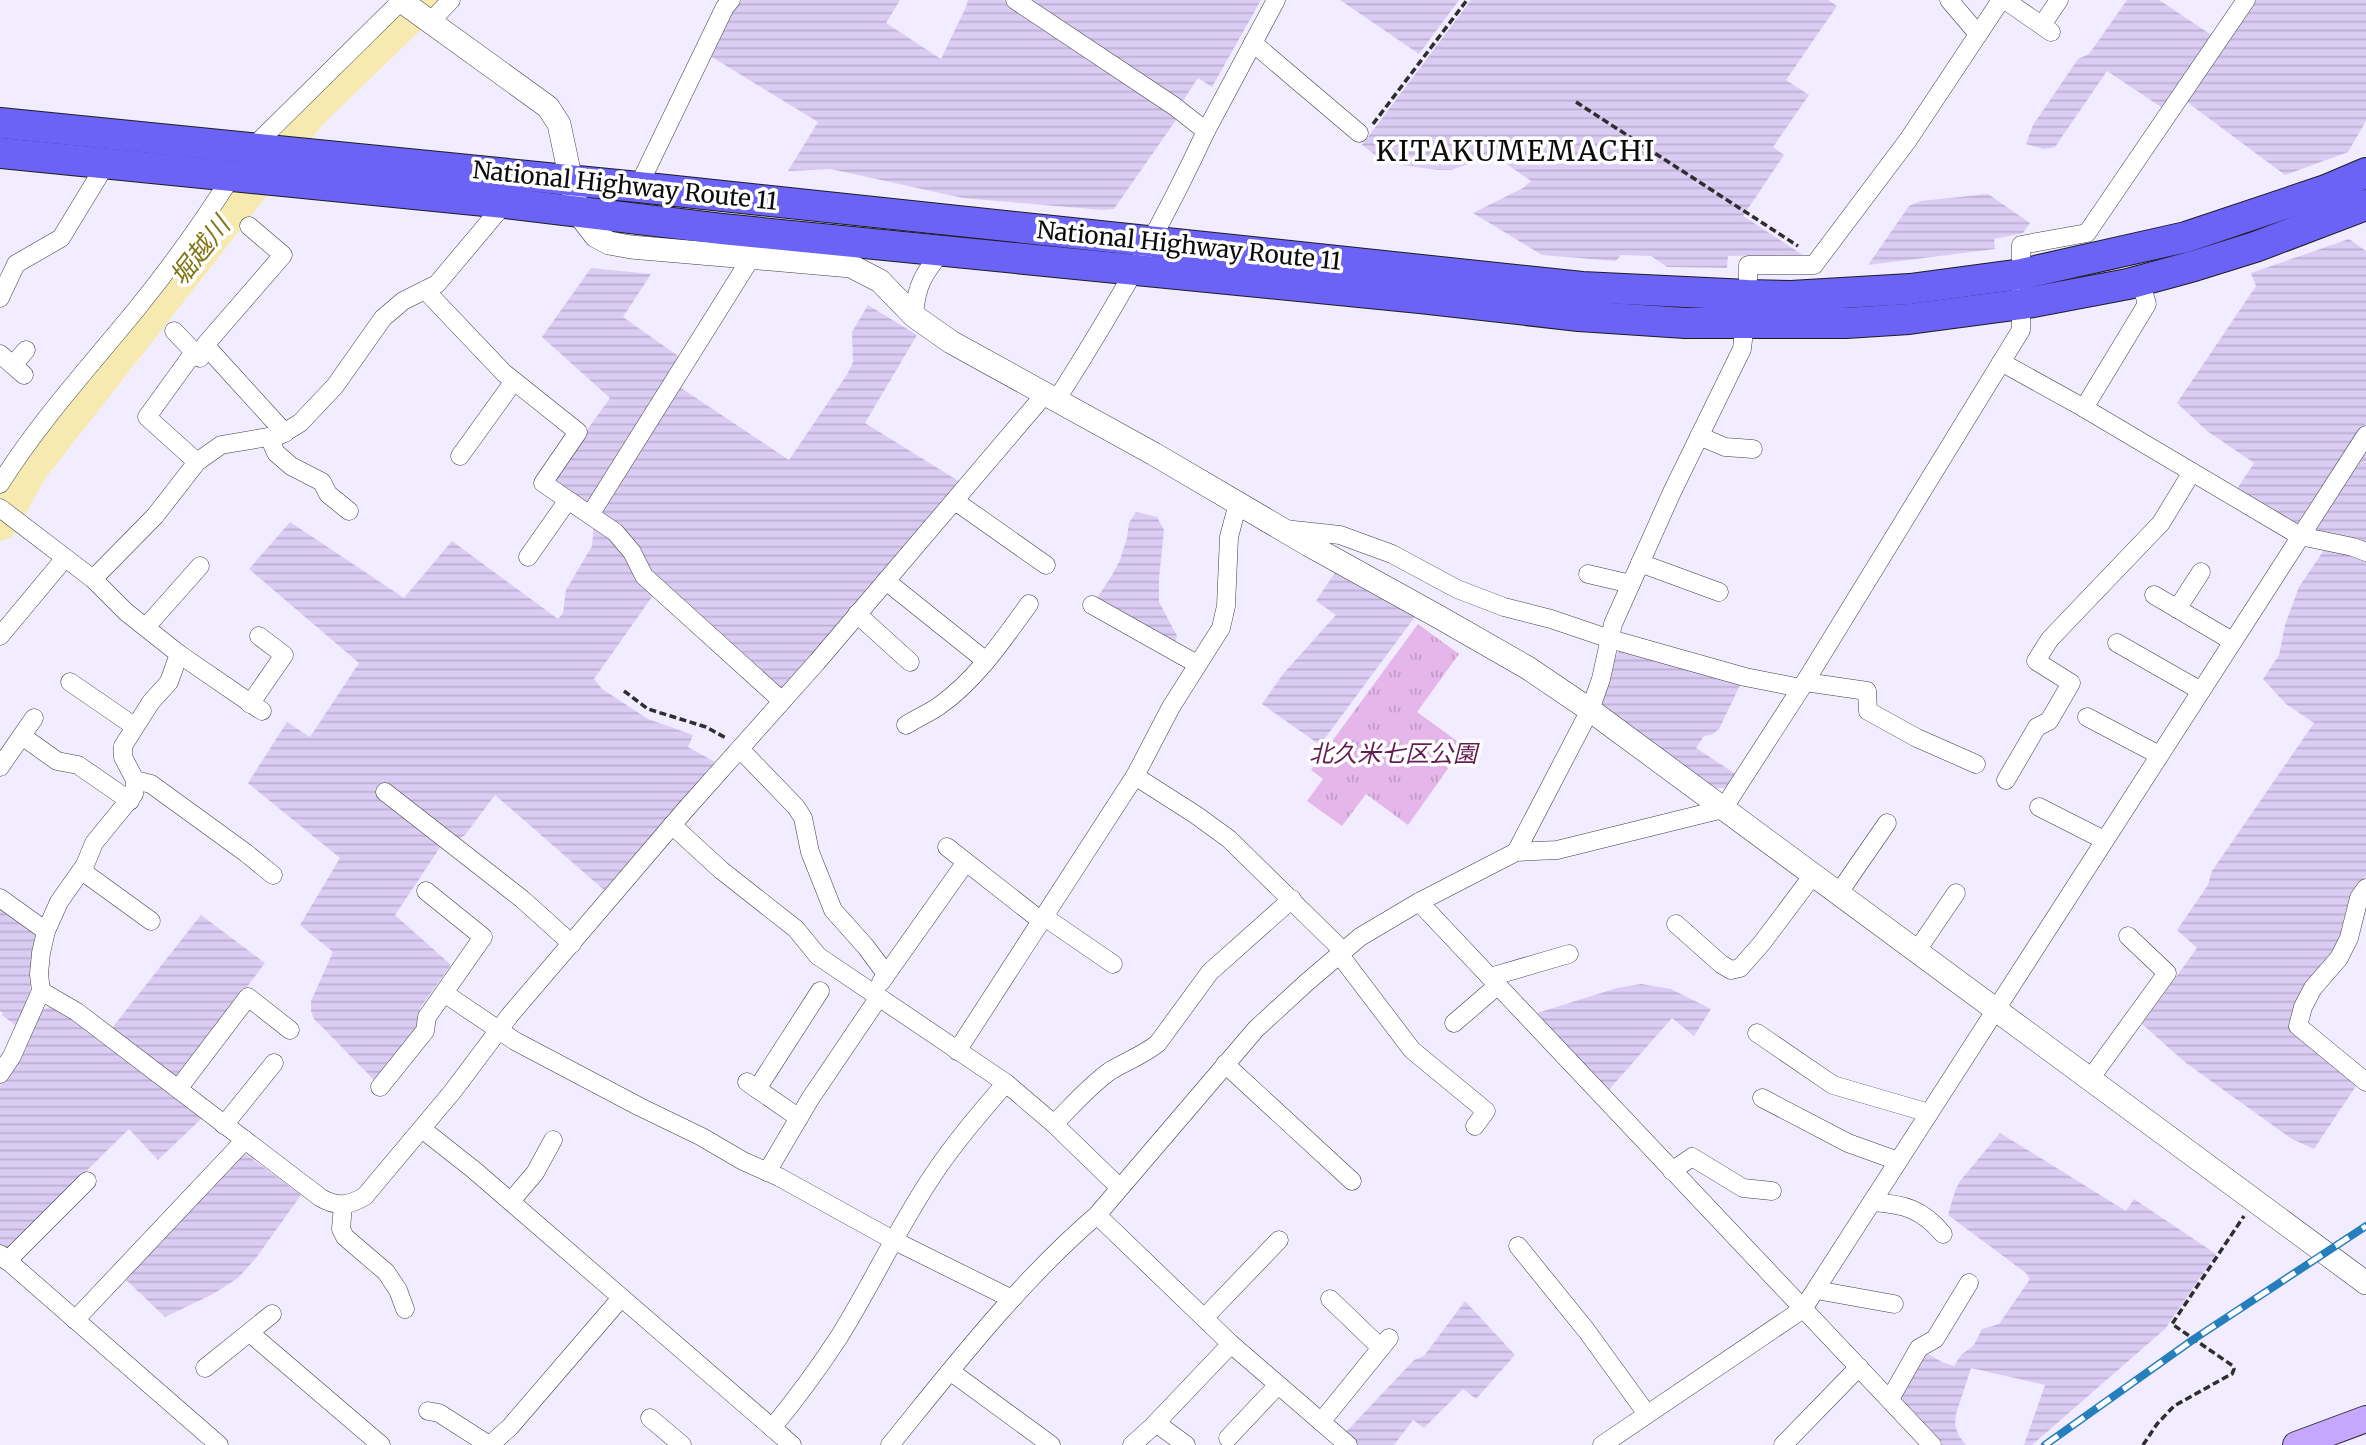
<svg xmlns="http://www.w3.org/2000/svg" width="2366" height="1445" viewBox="0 0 2366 1445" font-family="Merriweather,'Noto Sans JP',serif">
	<defs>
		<pattern id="farmland-rules" width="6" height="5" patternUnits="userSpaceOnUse" patternTransform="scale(1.75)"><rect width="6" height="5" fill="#dbccf4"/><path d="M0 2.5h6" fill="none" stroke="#bbaed0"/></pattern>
		<pattern id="park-tufts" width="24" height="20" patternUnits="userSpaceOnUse" patternTransform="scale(1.75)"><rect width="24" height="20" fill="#e5b6e9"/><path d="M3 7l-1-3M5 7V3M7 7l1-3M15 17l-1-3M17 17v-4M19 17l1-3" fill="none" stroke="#c39bc7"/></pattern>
	</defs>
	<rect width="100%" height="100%" fill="#f1ecff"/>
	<!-- farmland -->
	<g fill="url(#farmland-rules)">
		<path d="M742,0H900L886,23L941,59L966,7L968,0H1003L1178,117L1114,209L1102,210L963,198L831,169L788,171L818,122L707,54L730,12Z"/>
		<path d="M1032,0H1261L1212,87L1198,78L1182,102Z"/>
		<path d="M1340,0H1459L1419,54Z"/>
		<path d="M1471,0H1828L1837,6L1786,80L1809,95L1773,147L1784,155L1743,216L1803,255L1728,256L1727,268L1667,267L1651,256L1621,255L1616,261L1542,255L1473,213L1523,188L1531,181L1498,158L1482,159L1451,170H1438L1386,163L1362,145Z"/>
		<path d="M2127,0H2159L2213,36L2164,109L2107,71L2055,147L2044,149L2026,144L2033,125L2078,59L2089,54Z"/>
		<path d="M2256,0H2366V121L2348,152L2285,175L2187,102Z"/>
		<path d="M1988,194L2030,223L2023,233L1994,239L1995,249L1868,265L1909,206L1921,201Z"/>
		<path d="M2349,239L2366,251V423L2297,529L2235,492L2254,463L2207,431L2177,403L2256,286L2251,273Z"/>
		<path d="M591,268L651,274L623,317L681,358L587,505L551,480L610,398L542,337Z"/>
		<path d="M868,305L917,335L865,423L960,482L782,693L647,573L596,514L678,386L789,460L848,373L853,362L852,332Z"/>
		<path d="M2366,451V546L2315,531Z"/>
		<path d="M1136,512L1157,517L1164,530L1159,579V602L1177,636L1174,646L1095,601L1111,577L1120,560L1127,538L1129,523Z"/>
		<path d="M290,522L404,598L452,541L558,619L563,613L566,590L592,546L594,524L612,536L654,594L594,679L602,689L648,719L693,735L688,747L715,762L604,890L495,795L465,835L457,840L383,783L375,789L382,798L443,843L395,915L451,965L420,1008L418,1029L376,1082L321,1026L314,1019L311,1011V1001L333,952L300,925L340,858L248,783L287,722L310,737L359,663L249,569Z"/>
		<path d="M2326,547L2366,555V876L2354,893L2343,934L2334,953L2300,993L2288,1025L2358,1083L2314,1149L2292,1139L2186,1063L2142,1024L2197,948L2177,930L2208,885L2212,871L2314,723L2286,704L2263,679L2279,655L2285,625L2299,587Z"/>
		<path d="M1338,568L1417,614L1320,745L1262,704L1283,674L1336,615L1316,601Z"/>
		<path d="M1623,648L1741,683L1719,729L1713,734L1704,736L1696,748L1737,775L1726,788H1713L1597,704L1608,685L1615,656Z"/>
		<path d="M0,903L33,930L36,935L29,1001L18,1025H15L2,1015L3,1013L0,1011Z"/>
		<path d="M201,915L265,963L178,1078L112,1028Z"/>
		<path d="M1641,984L1671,989L1711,1009L1694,1036L1672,1018L1607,1092L1534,1014L1617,988Z"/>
		<path d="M50,1007L57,1008L203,1117L158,1160L129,1129L6,1250L0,1246V1086L26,1048L36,1016L42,1010Z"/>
		<path d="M2000,1133L2126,1211L2134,1199L2216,1254L2165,1329L2032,1445H2024L2045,1385L1971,1368L1956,1414L1955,1425L1959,1436L1966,1445H1941L1897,1394L1923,1351L1942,1362L1954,1366L1961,1355L1974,1345L1982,1329L1999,1324L2030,1279L2026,1273L1948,1215L1955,1191L1960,1181Z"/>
		<path d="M244,1153L301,1195L256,1258L238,1278L213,1294L165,1317L124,1278Z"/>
		<path d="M1465,1301L1515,1355L1476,1399L1463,1389L1424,1428L1413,1420L1394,1445H1358L1345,1433L1414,1360L1424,1356Z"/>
	</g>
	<!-- park -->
	<path fill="url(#park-tufts)" d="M1418,624L1459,654L1417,712L1464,746L1408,825L1366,794L1342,826L1307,801L1323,779L1311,770Z"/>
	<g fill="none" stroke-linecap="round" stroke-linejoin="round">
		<!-- river -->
		<path stroke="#f6eab1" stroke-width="37" d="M0,522L29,469L308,113L425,0"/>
		<!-- minor casing -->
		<g stroke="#3f3f3f" stroke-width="19">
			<g id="minor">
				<path d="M1015,0L1174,106L1206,131C1163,224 1112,313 1057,399"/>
				<path d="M1949,0L1978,34"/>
				<path d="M2005,0L2051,32"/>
				<path d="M430,22L451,0"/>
				<path d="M2042,25L2059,0"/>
				<path d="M1253,43L1359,133"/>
				<path d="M1206,131L1276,0"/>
				<path d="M252,148L402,0"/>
				<path d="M638,187L725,7L731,0"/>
				<path d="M249,226L283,255L205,345L285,433"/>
				<path d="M425,290L504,373L578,432L543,483L615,532L632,552L644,576L782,701"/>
				<path d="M0,298L16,264L61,238L106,164"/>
				<path d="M914,316C916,285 924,273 943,250"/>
				<path d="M174,331L200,358"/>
				<path d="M194,352L147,417L197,462"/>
				<path d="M0,354L24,375"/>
				<path d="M2001,362L2084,408L2300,536L2353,547L2366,552"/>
				<path d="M13,365L26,350"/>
				<path d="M2084,408L2147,304L2140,280"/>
				<path d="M1699,436L1725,447L1753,449"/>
				<path d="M269,437L276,453L291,466L322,482L328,494L349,511"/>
				<path d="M460,456L514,381"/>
				<path d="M0,484C39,422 89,367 135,311C170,268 202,223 232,176"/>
				<path d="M955,501L1046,565"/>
				<path d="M0,508L93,579L126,612L179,654L169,682L151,702L123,746V757L135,780L134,794L94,843L85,865L59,902L46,931L41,953L39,974L41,991L12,1056L0,1074"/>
				<path d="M590,515L751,258"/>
				<path d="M1284,529L1340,535L1392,554L1457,589L1504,607L1551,619L1610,639L1745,677L1801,688"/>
				<path d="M528,557L568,500"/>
				<path d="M1640,563L1719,592"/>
				<path d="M1588,574L1631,584"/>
				<path d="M93,579L155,516L197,462L221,445L280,435L300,423L335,386L383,318L403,301L437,284L505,203"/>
				<path d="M886,581L986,661"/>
				<path d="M2154,595L2232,641"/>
				<path d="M1092,605L1197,664"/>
				<path d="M2177,609L2201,572"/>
				<path d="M857,614L910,662"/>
				<path d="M146,627L200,566"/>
				<path d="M0,636L65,558"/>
				<path d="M2117,643L2201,691"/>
				<path d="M179,654L262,711"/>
				<path d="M70,682L134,726"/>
				<path d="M1805,682L1867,691L1868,711L1917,738L1976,764"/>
				<path d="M250,704L284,655L259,636"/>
				<path d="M2087,717L2159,755"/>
				<path d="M906,725C917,718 929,713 939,706C976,680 1003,640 1029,604"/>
				<path d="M22,736L57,761L78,765L130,801"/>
				<path d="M740,749L796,807L803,818L810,852L833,910L866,947L886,974"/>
				<path d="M0,767L34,718"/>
				<path d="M1135,776L1196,815L1229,839L1343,951"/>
				<path d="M135,780L151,784L246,853L273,875"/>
				<path d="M2006,780L2037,727L2049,721L2071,683L2036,661L2050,639L2161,523L2192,472"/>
				<path d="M385,792L522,899L572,944"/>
				<path d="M2039,807L2104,840"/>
				<path d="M672,825L721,870L796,929L818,956L1006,1083L1054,1124L1120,1188"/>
				<path d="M947,847L1040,920"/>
				<path d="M1516,852L1590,710L1601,679L1613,624L1672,492L1742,349L1748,295V265H1814L1908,140L2001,0"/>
				<path d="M82,871L151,921"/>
				<path d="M2366,888L2359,898L2349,938L2339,958L2313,988L2303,1007L2298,1026L2366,1082"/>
				<path d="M1838,894L1887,823"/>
				<path d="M0,898L46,931"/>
				<path d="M1419,902L1932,1445"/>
				<path d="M1043,916L1113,964"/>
				<path d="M1676,924L1721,964L1731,970L1740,968L1762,943L1813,875"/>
				<path d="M1916,952L1956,893"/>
				<path d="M1339,954L1412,1050L1486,1111L1475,1126"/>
				<path d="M1490,977L1569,954"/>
				<path d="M881,982L966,862"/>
				<path d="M41,991L77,1012L321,1198C337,1207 349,1206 365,1196L453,1091L510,1015L686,809L817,662L1045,394"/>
				<path d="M444,993L515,1041L640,1107L702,1137L743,1161L779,1177L893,1240L1012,1299"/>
				<path d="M1454,1023L1497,986"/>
				<path d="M1757,1033L1833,1085L1929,1113"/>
				<path d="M957,1051L1135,776L1171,707L1221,628L1226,606L1229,537L1238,503"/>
				<path d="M1225,1064L1352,1181"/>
				<path d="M2090,1079L2167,973L2128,936"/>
				<path d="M747,1082L799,1118"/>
				<path d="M380,1087L425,1031L427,1017L483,937L426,891"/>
				<path d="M178,1089L248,997L290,1030"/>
				<path d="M757,1089L820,991"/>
				<path d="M1762,1098L1848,1143L1898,1161"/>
				<path d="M1054,1124C1072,1106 1089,1086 1110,1071C1126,1061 1144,1055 1158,1043L1210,972L1292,899"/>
				<path d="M224,1125L274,1063"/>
				<path d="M422,1129L474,1170L792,1445"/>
				<path d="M1672,1171L1692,1157L1743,1188L1772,1191"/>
				<path d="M767,1172L810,1099L879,997"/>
				<path d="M511,1201L535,1173L553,1140"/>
				<path d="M1872,1202C1904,1204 1922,1209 1943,1234"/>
				<path d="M343,1205L341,1229L345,1237L386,1272L398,1290L405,1309"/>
				<path d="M1097,1215L1231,1344L1348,1445"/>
				<path d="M1518,1246L1586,1330L1647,1414"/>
				<path d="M0,1254L219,1445"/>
				<path d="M7,1261L87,1181"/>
				<path d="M1816,1290L1894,1304"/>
				<path d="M1330,1299L1381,1348"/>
				<path d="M1204,1318L1279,1240"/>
				<path d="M75,1320L245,1140"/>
				<path d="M250,1333L381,1445"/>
				<path d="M205,1368L272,1314"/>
				<path d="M950,1371L1051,1445"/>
				<path d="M1890,1399L1919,1348L1935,1339L1969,1283"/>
				<path d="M428,1411L439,1413L489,1445"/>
				<path d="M650,1418L682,1445"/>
				<path d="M1321,1422L1389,1338"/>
				<path d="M1156,1423L1186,1445"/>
				<path d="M772,1428C796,1399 818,1369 839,1337C872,1284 898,1227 933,1175C955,1142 980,1113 1006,1083"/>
				<path d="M1228,1438L1278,1385"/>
				<path d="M490,1445L510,1427L621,1298"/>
				<path d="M890,1445C955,1365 1018,1283 1097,1215L1256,1029L1306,983L1360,937L1419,902L1516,852L1557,850L1723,809L1805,682L2021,330V245L2087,233L2246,0"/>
				<path d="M1132,1445L1152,1427L1231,1344"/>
				<path d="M1602,1445L1803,1309L2366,435"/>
				<path d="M1783,1445L1859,1367"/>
			</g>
		</g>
		<!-- tertiary casing -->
		<g stroke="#3f3f3f" stroke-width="24">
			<path id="tertiary" d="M400,0L548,107L559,124L578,213L596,236L609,243L631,247L851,266L880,281L914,316L951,342L1154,454L1309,545L1439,617L1528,668L1590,710L2366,1283"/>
		</g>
		<!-- secondary casing -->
		<g stroke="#2e2e2e" stroke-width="28">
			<path id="secondary" d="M2296,1445L2366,1419"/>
		</g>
		<!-- trunk casing -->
		<g stroke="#1d1d1d" stroke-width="32">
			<g id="trunk">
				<path d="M0,123L638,187L1582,287L1748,295L1791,296L1910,289L2022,274L2186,237L2326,190L2366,173"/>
				<path d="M0,153L505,203L722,229L1420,298L1579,316L1685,323H1846L1909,319L2022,304L2128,284L2194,266L2255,247L2366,205"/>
			</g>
		</g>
		<!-- path -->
		<g stroke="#2e2e2e" stroke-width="3.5" stroke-dasharray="7 3.5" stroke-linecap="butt">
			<path d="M1576,102L1798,246"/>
			<path d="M1373,124L1467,0"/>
			<path d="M624,691L648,709L706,727L726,738"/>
			<path d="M2143,1445L2157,1424L2174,1406L2226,1377L2232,1374L2234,1369L2233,1366L2172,1324L2244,1216"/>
		</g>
		<!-- minor -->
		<use href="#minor" stroke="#fff" stroke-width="18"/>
		<!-- tertiary -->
		<use href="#tertiary" stroke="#fff" stroke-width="23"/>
		<!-- secondary -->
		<use href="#secondary" stroke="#c5a7ff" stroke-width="26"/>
		<!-- trunk -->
		<use href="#trunk" stroke="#6b62f6" stroke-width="30"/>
		<!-- rail casing -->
		<g stroke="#257fbc" stroke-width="8">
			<path id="rail" d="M2045,1445L2194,1339L2366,1226"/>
		</g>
		<!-- rail -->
		<use href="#rail" stroke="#fff" stroke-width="5" stroke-dasharray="16" stroke-linecap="butt"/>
	</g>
	<g text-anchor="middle" stroke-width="7" stroke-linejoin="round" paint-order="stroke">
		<!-- street labels -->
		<g font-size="24" fill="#0c0c0c" stroke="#fff">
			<text transform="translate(625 186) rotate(6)" y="8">National Highway Route 11</text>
			<text transform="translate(1189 246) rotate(6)" y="8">National Highway Route 11</text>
		</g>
		<!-- park labels -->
		<g font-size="24" font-style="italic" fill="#641d52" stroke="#fff">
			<text x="1393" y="762">北久米七区公園</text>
		</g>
		<!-- water labels -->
		<g font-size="26" font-style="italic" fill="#827615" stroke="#fff">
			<text transform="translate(200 251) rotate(-52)" y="9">堀越川</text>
		</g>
		<!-- quarter labels -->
		<g font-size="28" letter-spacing="2" fill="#0c0c0c" stroke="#fff">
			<text x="1516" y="161">KITAKUMEMACHI</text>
		</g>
	</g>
</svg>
